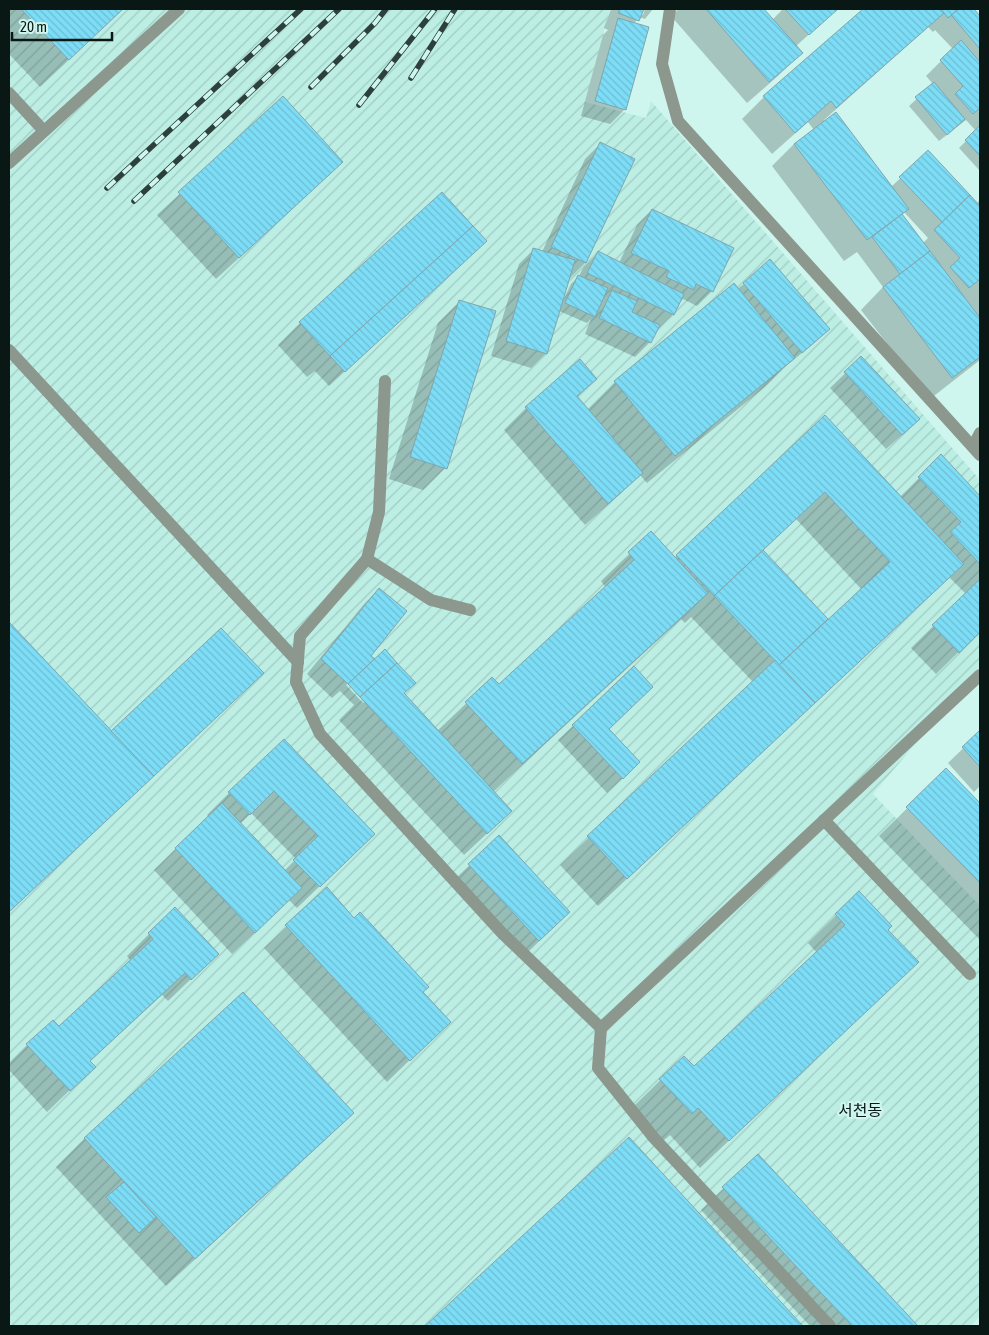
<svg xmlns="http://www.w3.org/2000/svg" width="989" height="1335" viewBox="0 0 989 1335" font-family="'Asap Condensed','Noto Sans KR',sans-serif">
	<defs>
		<pattern id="industrial-furrows" width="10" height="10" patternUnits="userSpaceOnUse" patternTransform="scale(1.25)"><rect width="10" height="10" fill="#bceee4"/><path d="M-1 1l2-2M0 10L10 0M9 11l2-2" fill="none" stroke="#a0cbc3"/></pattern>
		<pattern id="building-back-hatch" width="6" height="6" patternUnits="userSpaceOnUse" patternTransform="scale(1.25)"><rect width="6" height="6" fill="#7dddf6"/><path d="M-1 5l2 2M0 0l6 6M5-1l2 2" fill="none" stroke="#6bbdd2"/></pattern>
	</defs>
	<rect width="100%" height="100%" fill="#cff6ee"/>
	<!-- industrial -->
	<path fill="url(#industrial-furrows)" d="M9,9H610L585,102L646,118L651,101L980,480V668L873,794L980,906V1316L971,1326H9Z"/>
	<!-- shadow -->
	<g fill="#0003" fill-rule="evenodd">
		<path d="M9,9H123L40,87L9,54Z"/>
		<path d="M611,9H642L640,14L643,15L645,9H653L645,19L639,17L634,24L625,109L610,124L581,116L603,35L608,30L604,28Z"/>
		<path d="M679,9H763L772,20L783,9H837L795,47L801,53L779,75L747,103L671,16Z"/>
		<path d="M865,9H972L980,18V171L959,148L976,131L966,120L939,141L909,106L933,84L926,76L953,49L935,30L933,32L928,27L824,120L891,187L928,152L976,204L980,200V360L930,399L861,310L883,287L857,252L844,261L772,166L794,144L814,130L808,122L772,154L742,119L764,97ZM904,212L928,238L923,243L901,214Z"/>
		<path d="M283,98L320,183L216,279L157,215Z"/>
		<path d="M600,144L634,160L585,263L570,278L569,277L562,300L563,301L571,284L579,276L583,268L598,253L619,263L637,225L652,210L712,291L697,306L683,299L678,304L673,314L658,329L657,328L650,342L635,357L585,334L591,319L587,323L559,311L546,353L531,368L491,356L519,264L534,249L542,252L585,159Z"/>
		<path d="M470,256L329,386L315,371L307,377L278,345L300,323Z"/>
		<path d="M744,284L828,329L813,344L786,366L766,386L647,483L640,475L619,495L585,525L504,430L526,408L580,361L595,379L576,398L587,410L615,382Z"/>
		<path d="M460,301L445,468L423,490L389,479L438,323Z"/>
		<path d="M861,358L903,434L886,449L830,388Z"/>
		<path d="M825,417L900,497L941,456L980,497V631L936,674L911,648L966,594L949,577L598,906L560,865L753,682L691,617L685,623L681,619L493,792L511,811L464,855L339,720L354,705L340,691L332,698L307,674L364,604L379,589L369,656L437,731L492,679L499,686L606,588L601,581L651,533L674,558ZM796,519L862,590L828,621L762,550ZM348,683L365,701L363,703L346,685Z"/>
		<path d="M9,623L111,732L262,673L9,912Z"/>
		<path d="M573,726L624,777L607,793L558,740Z"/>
		<path d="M980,732V786L974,792L948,763Z"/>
		<path d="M284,741L351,856L297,908L289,900L232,954L154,870L209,817L207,815L229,793ZM251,813L296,859L284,871L240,824Z"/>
		<path d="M946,770L980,804V940L879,836Z"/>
		<path d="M499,837L569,912L524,956L454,880Z"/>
		<path d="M327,889L449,1022L387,1082L264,948Z"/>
		<path d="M859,893L887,930L917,962L700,1168L670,1135L663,1141L632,1108L684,1057L694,1068L817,953L808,943Z"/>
		<path d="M149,934L217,954L168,1001L162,995L90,1061L72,1088L47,1112L9,1070V1063L27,1045L58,1027L131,961L127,956Z"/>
		<path d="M243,994L352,1113L324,1141L166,1286L56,1167L84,1139Z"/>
		<path d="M629,1139L801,1326H426Z"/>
		<path d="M758,1156L916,1326H810L701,1210Z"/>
	</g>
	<!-- building -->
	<g fill="url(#building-back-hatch)" stroke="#80a5ae">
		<path d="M21,9H123L69,60Z"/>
		<path d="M620,9H644L639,21L618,13Z"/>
		<path d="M706,9H764L803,53L769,82Z"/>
		<path d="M785,9H838L809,35Z"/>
		<path d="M863,9H941L944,13L836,108L831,101L795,133L763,96Z"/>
		<path d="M941,9H959L948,18Z"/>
		<path d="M959,9H974L980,16V49L951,15Z"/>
		<path d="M618,18L649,27L626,110L595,101Z"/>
		<path d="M961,40L980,62V108L973,114L955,94L963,86L940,60Z"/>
		<path d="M934,82L965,119L947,135L915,97Z"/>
		<path d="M283,96L343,162L239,258L178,192Z"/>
		<path d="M836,112L909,209L867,240L794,144Z"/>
		<path d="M980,125V156L965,140Z"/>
		<path d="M600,142L635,159L586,263L551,247Z"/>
		<path d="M928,150L970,195L942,222L899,177Z"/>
		<path d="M442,192L473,226L330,356L299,322Z"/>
		<path d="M970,195L980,206V279L969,288L950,267L960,258L934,230Z"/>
		<path d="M652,209L734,248L713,292L696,284L694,290L666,277L669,271L631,253Z"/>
		<path d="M902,214L930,251L900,274L872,237Z"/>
		<path d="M473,226L487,241L345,372L330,356Z"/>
		<path d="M533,248L575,260L547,354L506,341Z"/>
		<path d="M598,251L684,294L674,315L587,273Z"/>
		<path d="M930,251L980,318V357L952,378L883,287Z"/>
		<path d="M770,259L830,329L802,353L743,283Z"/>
		<path d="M578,275L608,288L595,317L565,303Z"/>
		<path d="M734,283L795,358L675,456L614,381Z"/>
		<path d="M612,290L637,301L632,312L660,325L651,343L599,318Z"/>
		<path d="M459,300L496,311L447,469L410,457Z"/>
		<path d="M861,356L920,419L902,435L844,372Z"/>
		<path d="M580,359L597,379L577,396L643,473L608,504L525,407Z"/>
		<path d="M825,415L964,564L815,703L779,665L890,562L825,492L714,596L676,555Z"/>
		<path d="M941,454L980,496V564L950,532L961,522L918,477Z"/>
		<path d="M651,531L708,593L522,764L465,702L492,677L499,684L634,560L628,552Z"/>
		<path d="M763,550L828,619L779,665L714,596Z"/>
		<path d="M980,579V632L959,653L932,625Z"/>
		<path d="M379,588L407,611L371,656L375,659L348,684L321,659Z"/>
		<path d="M9,622L154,776L9,912Z"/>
		<path d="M221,628L264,673L154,776L111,731Z"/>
		<path d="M385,649L397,663L360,697L348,684Z"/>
		<path d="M775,660L815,703L627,879L587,836Z"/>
		<path d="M397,663L416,683L404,693L512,811L487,834L360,697Z"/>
		<path d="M634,666L653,687L609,729L640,762L623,779L572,725Z"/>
		<path d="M980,730V767L962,747Z"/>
		<path d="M284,739L375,834L320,887L293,860L318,836L274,791L250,815L228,792Z"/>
		<path d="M946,768L980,803V883L906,807Z"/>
		<path d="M222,803L302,888L255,933L175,848Z"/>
		<path d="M499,835L570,912L539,941L468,864Z"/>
		<path d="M327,887L354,918L360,912L429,987L423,992L451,1022L410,1061L285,925Z"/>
		<path d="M859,891L892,926L888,930L919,962L729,1141L698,1108L692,1114L659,1079L684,1056L694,1066L845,925L835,914Z"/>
		<path d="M175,907L219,954L191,980L185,973L90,1061L96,1067L70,1091L26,1044L53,1020L59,1026L153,939L148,933Z"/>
		<path d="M243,992L354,1113L195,1259L84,1138Z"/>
		<path d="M629,1137L803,1326H425Z"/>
		<path d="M758,1154L918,1326H852L722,1187Z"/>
		<path d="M124,1182L156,1217L139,1233L106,1197Z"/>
	</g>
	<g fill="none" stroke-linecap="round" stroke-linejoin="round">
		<!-- lane -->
		<g stroke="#8c978d" stroke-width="12">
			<path d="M9,93L44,131"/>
			<path d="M9,163L179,9"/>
			<path d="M9,350L298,662"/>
			<path d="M385,381L379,512L367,559L300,636L296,682L320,734L502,933L601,1028"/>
			<path d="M367,559L431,600L470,610"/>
			<path d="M824,820L970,974"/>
		</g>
		<!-- street -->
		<g stroke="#8c978d" stroke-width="12">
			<path d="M670,9L662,64L678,121L980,455"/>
			<path d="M973,446L980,433"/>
			<path d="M830,1326L654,1138L598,1068L601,1028L980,675"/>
		</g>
		<!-- rail casing -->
		<g stroke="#2d403c" stroke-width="5.5">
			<g id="rail">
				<path d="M411,78L455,9"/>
				<path d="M311,87L375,23L386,9"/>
				<path d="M359,105L435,9"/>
				<path d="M107,188L301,9"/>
				<path d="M134,201L339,9"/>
			</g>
		</g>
		<!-- rail -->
		<use href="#rail" stroke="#cff6ee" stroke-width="4" stroke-dasharray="11" stroke-linecap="butt"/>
	</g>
	<g text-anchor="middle" stroke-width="4.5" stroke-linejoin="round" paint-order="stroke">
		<!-- quarter labels -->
		<g font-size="16" fill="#091815" stroke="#cff6ee">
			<text x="860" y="1116">서천동</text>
		</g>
	</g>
	<!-- border -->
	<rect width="989" height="1335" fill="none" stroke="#091815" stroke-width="20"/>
	<!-- scale -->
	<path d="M12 32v8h100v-8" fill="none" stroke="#091815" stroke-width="2.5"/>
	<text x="20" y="32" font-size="15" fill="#091815" stroke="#cff6ee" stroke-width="4" paint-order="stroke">20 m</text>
</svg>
